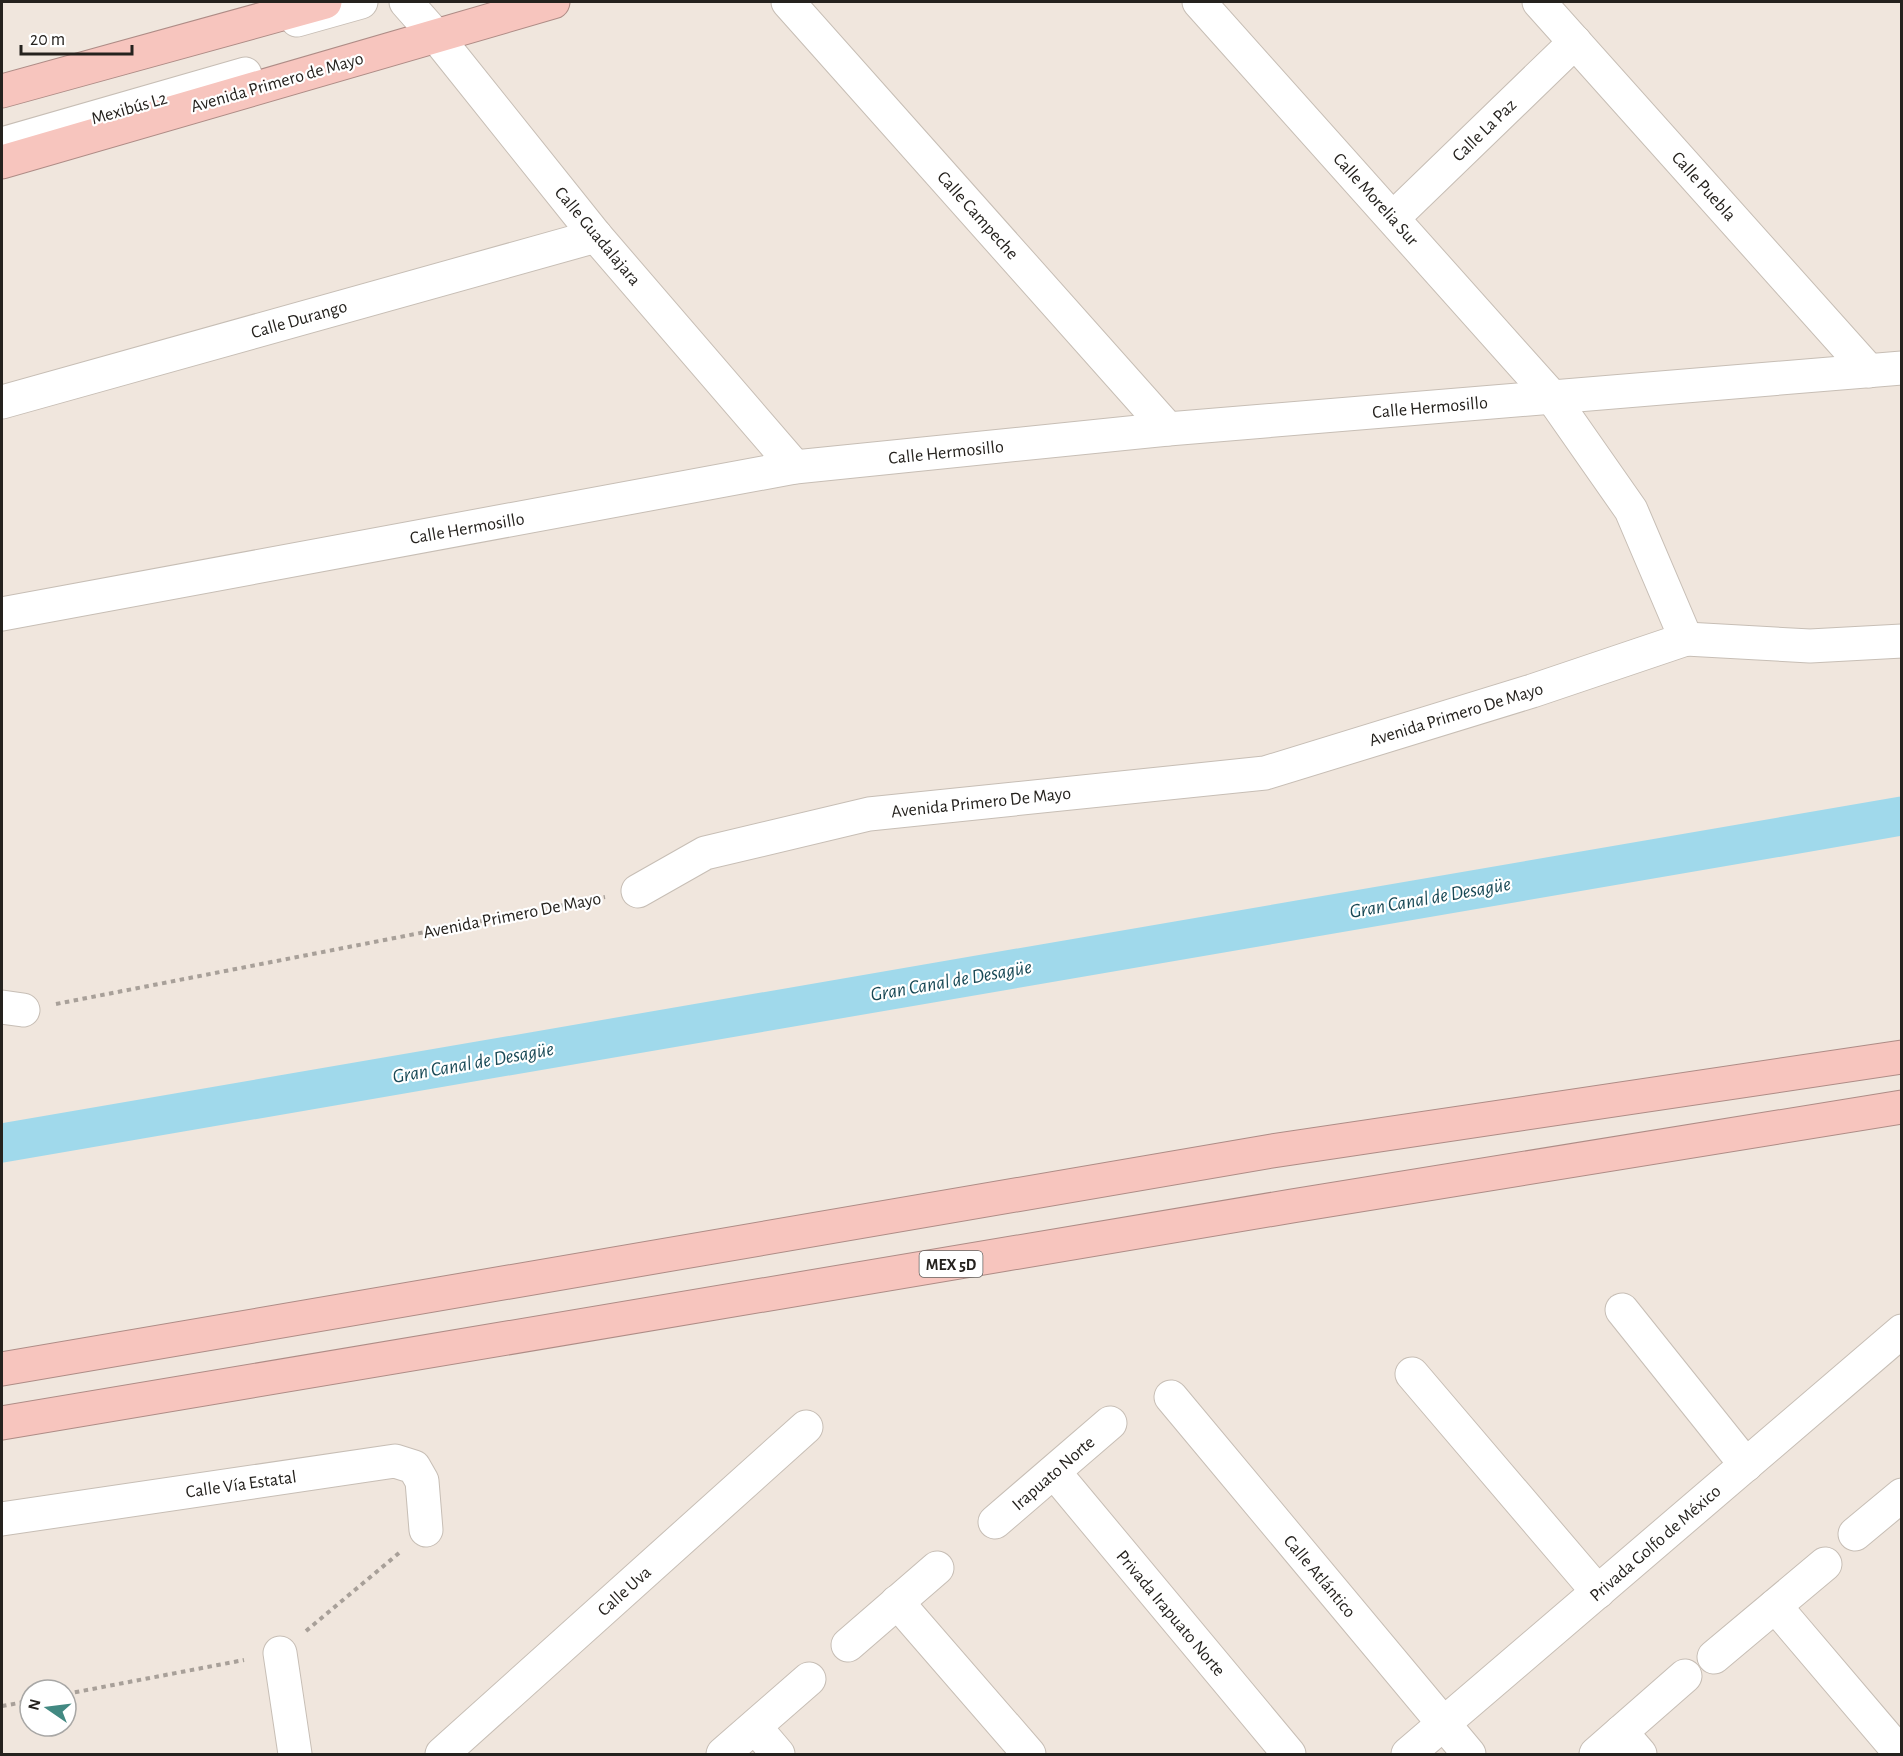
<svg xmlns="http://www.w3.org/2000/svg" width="1903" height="1756" viewBox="0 0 1903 1756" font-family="'Alegreya Sans',sans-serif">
	<rect width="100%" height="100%" fill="#f0e6dd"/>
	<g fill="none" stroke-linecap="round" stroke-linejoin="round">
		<!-- canal -->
		<path stroke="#a0d9eb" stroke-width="39" d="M2,1143L1902,816"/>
		<!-- minor casing -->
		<g stroke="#c7beb5" stroke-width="35">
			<g id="minor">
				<path d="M406,2L436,36L596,236L795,467"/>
				<path d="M788,2L1168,429"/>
				<path d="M1539,2L1869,371"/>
				<path d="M297,20L361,2"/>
				<path d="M2,144L245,74"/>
				<path d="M1393,218L1575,42"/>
				<path d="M2,402L596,236"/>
				<path d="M2,614L795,467L1168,429L1902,368"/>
				<path d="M1686,639L1810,646L1902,641"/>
				<path d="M638,891L705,853L869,814L1265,773L1532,691L1686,639L1631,510L1552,397L1199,2"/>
				<path d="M2,1007L23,1010"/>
				<path d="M1622,1310L1746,1465"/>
				<path d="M1412,1374L1598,1592"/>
				<path d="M1171,1397L1469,1754"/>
				<path d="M1054,1472L1289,1754"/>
				<path d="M2,1519L395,1461L414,1467L422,1481L426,1530"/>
				<path d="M995,1522L1110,1423"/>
				<path d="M1855,1534L1902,1495"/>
				<path d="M897,1602L1029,1754"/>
				<path d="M1775,1606L1901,1754"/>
				<path d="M848,1645L937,1568"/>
				<path d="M280,1653L295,1754"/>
				<path d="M1714,1657L1825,1564"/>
				<path d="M755,1727L778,1754"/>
				<path d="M1621,1732L1640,1754"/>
				<path d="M442,1754L806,1427"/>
				<path d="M723,1754L809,1679"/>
				<path d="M1408,1754L1902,1331"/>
				<path d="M1596,1754L1685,1676"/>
			</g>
		</g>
		<!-- highway casing -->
		<g stroke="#ae8c86" stroke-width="35">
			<g id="highway">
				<path d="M2,91L325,2"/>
				<path d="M2,162L553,2"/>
				<path d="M2,1369L1272,1151L1902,1057"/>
				<path d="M2,1423L1292,1206L1902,1107"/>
			</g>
		</g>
		<!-- path -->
		<g stroke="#a8a099" stroke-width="4" stroke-dasharray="4.5 4.5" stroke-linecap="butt">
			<path d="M56,1004L605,897"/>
			<path d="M306,1631L399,1553"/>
			<path d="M66,1694L244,1660"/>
			<path d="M2,1706L30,1701"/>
		</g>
		<!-- minor -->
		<use href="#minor" stroke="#fff" stroke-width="33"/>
		<!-- highway -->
		<use href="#highway" stroke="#f7c5be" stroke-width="33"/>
	</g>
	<g text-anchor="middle" stroke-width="4.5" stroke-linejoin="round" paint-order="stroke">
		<!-- shield labels -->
		<rect fill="#fff" stroke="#666462" stroke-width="1.5" x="919.5" y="1251" width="63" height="26" rx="4.5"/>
		<g font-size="16" font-weight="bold" fill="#25221e">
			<text x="951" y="1270">MEX 5D</text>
		</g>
		<!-- street labels -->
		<g font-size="18" fill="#25221e" stroke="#fff">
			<text transform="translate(277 82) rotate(-16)" y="6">Avenida Primero de Mayo</text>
			<text transform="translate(129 108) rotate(-16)" y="6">Mexibús L2</text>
			<text transform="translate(1484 130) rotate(-44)" y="6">Calle La Paz</text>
			<text transform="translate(1704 186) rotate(48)" y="6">Calle Puebla</text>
			<text transform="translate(1376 199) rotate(48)" y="6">Calle Morelia Sur</text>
			<text transform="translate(978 215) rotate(48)" y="6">Calle Campeche</text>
			<text transform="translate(598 236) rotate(50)" y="6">Calle Guadalajara</text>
			<text transform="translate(299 319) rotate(-16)" y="6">Calle Durango</text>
			<text transform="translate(1430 407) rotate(-5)" y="6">Calle Hermosillo</text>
			<text transform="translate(946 452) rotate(-6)" y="6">Calle Hermosillo</text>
			<text transform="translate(467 528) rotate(-10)" y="6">Calle Hermosillo</text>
			<text transform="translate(1456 714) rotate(-17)" y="6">Avenida Primero De Mayo</text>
			<text transform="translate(981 802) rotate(-6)" y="6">Avenida Primero De Mayo</text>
			<text transform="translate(512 915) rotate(-11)" y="6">Avenida Primero De Mayo</text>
			<text transform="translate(1053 1473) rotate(-41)" y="6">Irapuato Norte</text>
			<text transform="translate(241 1484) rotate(-8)" y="6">Calle Vía Estatal</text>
			<text transform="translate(1655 1543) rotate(-41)" y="6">Privada Golfo de México</text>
			<text transform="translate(1320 1576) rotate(50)" y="6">Calle Atlántico</text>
			<text transform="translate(624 1591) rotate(-42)" y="6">Calle Uva</text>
			<text transform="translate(1171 1613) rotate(50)" y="6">Privada Irapuato Norte</text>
		</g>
		<!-- water labels -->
		<g font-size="20" font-style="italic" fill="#174855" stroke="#fff">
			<text transform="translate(1430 897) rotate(-10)" y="7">Gran Canal de Desagüe</text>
			<text transform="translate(951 980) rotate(-10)" y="7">Gran Canal de Desagüe</text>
			<text transform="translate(473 1062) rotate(-10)" y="7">Gran Canal de Desagüe</text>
		</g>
	</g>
	<!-- border -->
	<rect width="1903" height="1756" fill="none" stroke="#25221e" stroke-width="6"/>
	<!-- north arrow -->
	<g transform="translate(48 1708) rotate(284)"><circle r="28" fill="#ffffff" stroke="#a8a7a5" stroke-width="1.5"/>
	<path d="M0-4.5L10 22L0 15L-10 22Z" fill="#428982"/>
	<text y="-9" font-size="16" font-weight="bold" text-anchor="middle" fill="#25221e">N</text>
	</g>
	<!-- scale -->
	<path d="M21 45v9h111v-9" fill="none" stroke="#25221e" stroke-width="3"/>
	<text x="30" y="45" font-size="18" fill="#25221e" stroke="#ffffff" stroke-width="4.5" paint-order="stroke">20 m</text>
</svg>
